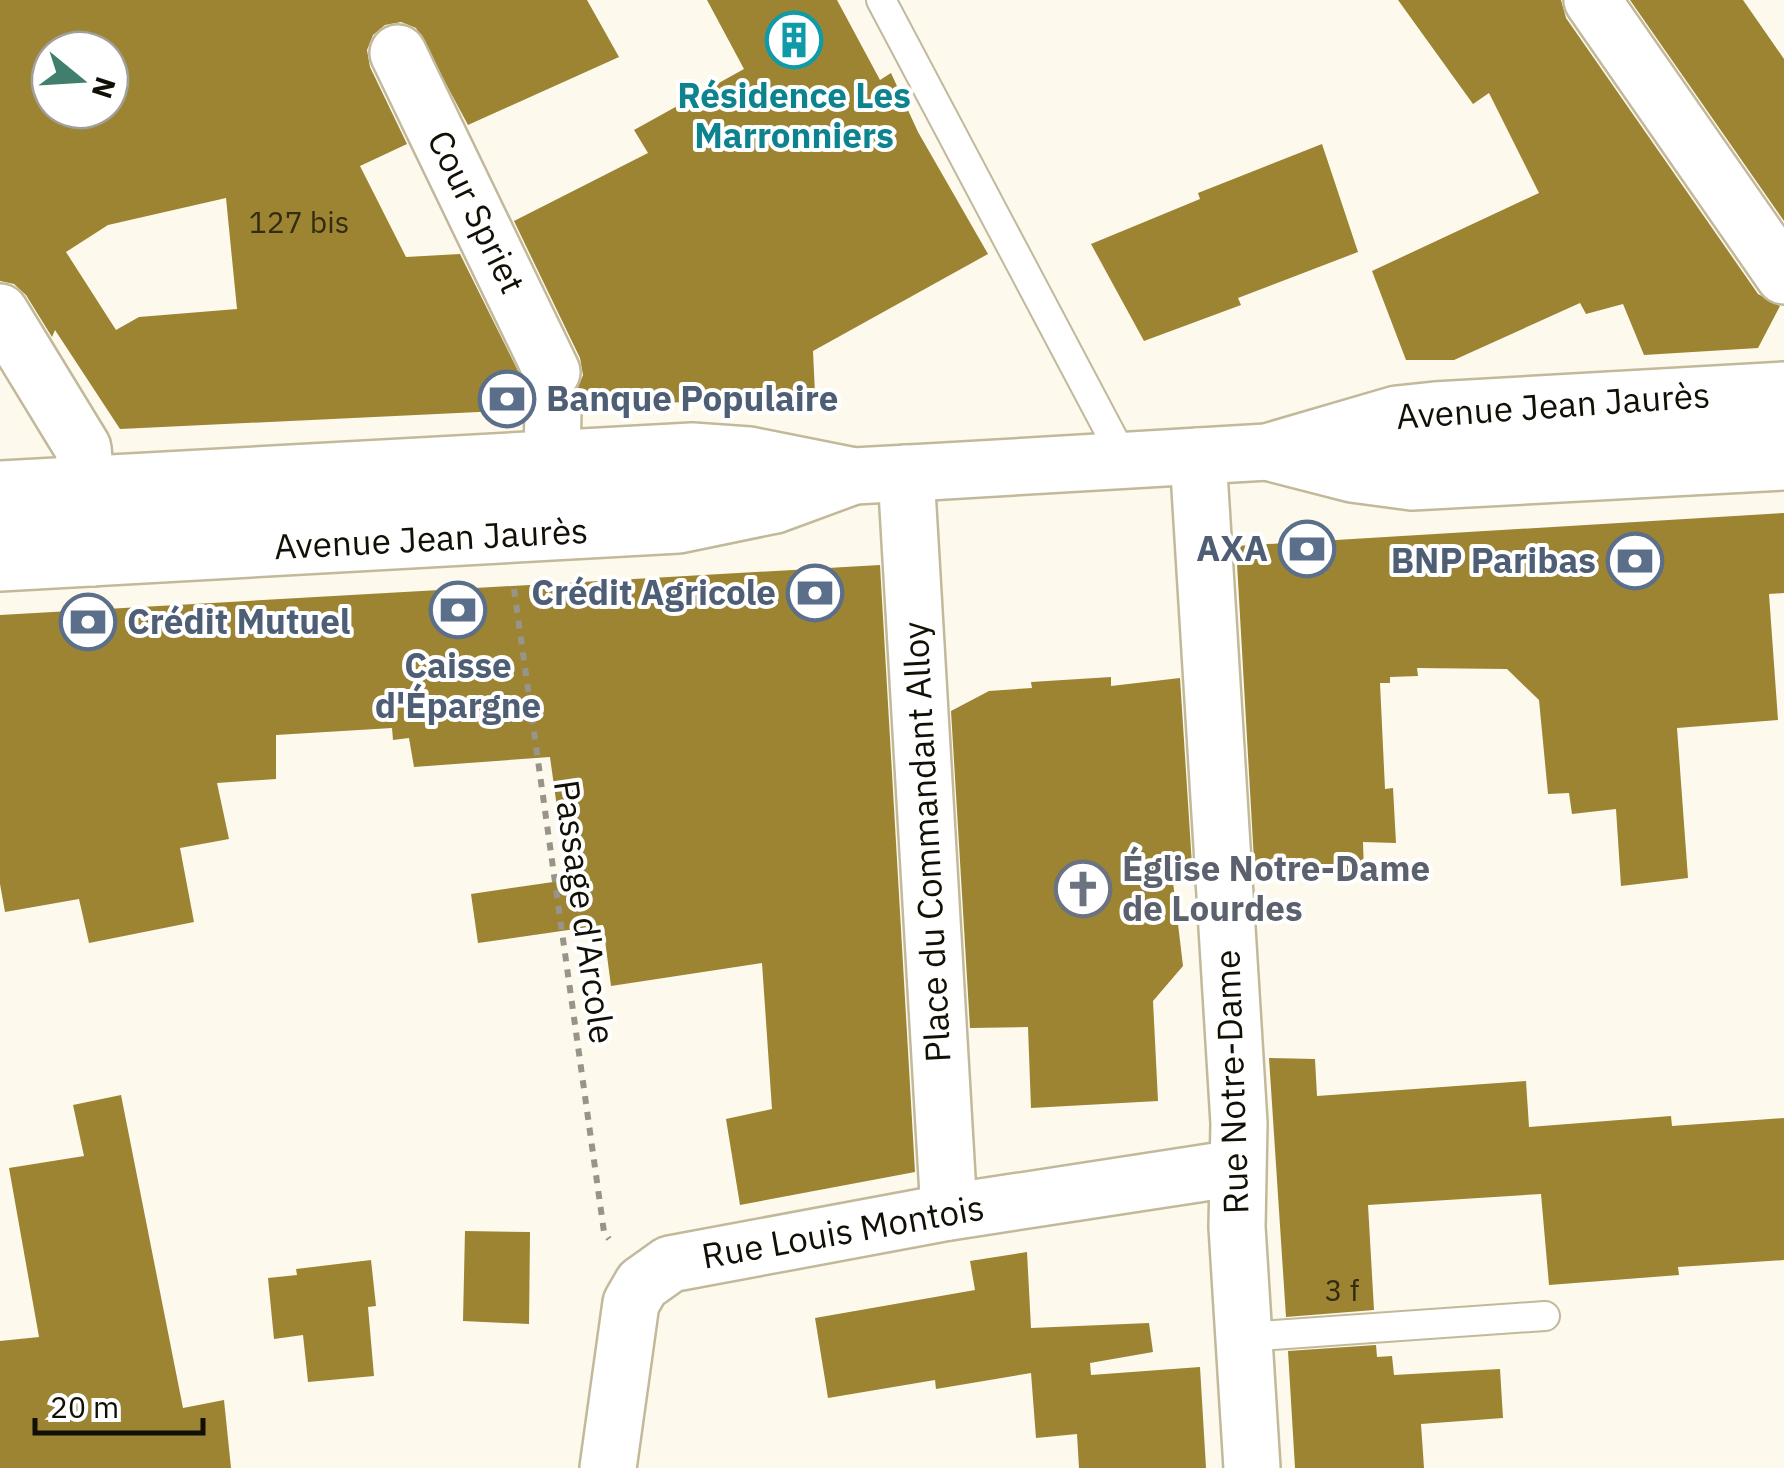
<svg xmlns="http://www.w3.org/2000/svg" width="1784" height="1468" viewBox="0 0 1784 1468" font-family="'IBM Plex Sans',sans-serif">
	<rect width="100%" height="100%" fill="#fdf9ed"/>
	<!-- building -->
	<g fill="#9c8433" fill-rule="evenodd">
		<path d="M0,0H587L619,57L468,125L416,28L401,22L385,25L373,35L367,50L370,67L407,144L360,166L406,257L460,254L528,391L522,410L120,429L55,330L52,337L26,295L14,284L0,281ZM50,50H110V110H50ZM226,198L237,309L139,317L116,330L66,252L108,225Z"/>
		<path d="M707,0H837L880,80L891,73L918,132L988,254L813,351L815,394L584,408L577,390L583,375L580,358L514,221L648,153L634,130L744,69Z"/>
		<path d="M1398,0H1561L1566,18L1758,294L1780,306L1758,348L1644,355L1623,304L1586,314L1580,303L1454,360H1406L1372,271L1539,193L1489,93L1473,104Z"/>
		<path d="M1630,0H1743L1784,59V221Z"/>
		<path d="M1322,144L1358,252L1238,298L1241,305L1144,341L1091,244L1200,199L1198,193Z"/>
		<path d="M1784,513V593L1769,594L1778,720L1677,728L1688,878L1621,886L1616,809L1572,814L1569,793L1548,794L1539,700L1507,669L1417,668L1418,676L1390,677V683H1380L1385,789L1393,788L1396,843L1363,842L1364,872L1255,878L1236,546Z"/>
		<path d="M880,565L915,1172L740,1205L726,1119L772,1109L762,963L611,986L603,925L478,943L471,894L567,880L550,757L414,767L409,738L393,740L392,728L276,735V779L217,783L229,839L180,848L194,922L89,943L79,899L5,912L0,884V615Z"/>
		<path d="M1111,677V686L1180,678L1193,881L1173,882L1183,966L1153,1001L1158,1101L1031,1108L1028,1027L970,1028L951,711L989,691L1032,688L1031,682Z"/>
		<path d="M1269,1058L1315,1059L1317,1096L1526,1081L1529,1127L1671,1116L1672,1126L1784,1118V1260L1678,1267L1679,1275L1549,1285L1541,1194L1368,1205L1374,1310L1286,1317Z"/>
		<path d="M121,1095L183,1408L224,1400L231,1468H0V1341L39,1337L9,1168L84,1156L73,1105Z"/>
		<path d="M465,1231L530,1232L529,1324L463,1321Z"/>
		<path d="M1027,1252L1031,1328L1149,1323L1153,1352L1090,1363L1091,1375L1200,1367L1206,1468H1079L1077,1434L1036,1438L1031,1373L936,1389L935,1380L828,1398L815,1318L975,1290L970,1261Z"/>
		<path d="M371,1260L376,1306L368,1307L374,1376L308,1382L303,1335L274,1339L268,1278L297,1275L296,1269Z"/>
		<path d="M1376,1345L1377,1357L1392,1356L1394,1375L1500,1369L1503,1418L1421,1424L1424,1468H1295L1288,1351Z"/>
	</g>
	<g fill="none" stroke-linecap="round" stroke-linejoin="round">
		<!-- lane casing -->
		<g stroke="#c2b99b" stroke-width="32">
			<g id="lane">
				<path d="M881,0L1125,461"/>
				<path d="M1356,447L1784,423"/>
				<path d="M0,524L783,480"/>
				<path d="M1244,1337L1545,1316"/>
			</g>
		</g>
		<!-- street casing -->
		<g stroke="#c2b99b" stroke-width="60">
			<g id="street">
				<path d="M1592,0L1784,276"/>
				<path d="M398,53L552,372"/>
				<path d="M0,312L83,448L93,558"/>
				<path d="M1198,456L1239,1123L1237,1227L1252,1468"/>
				<path d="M552,459L553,409"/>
				<path d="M906,473L949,1212"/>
				<path d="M608,1468L631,1303L642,1284L670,1264L949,1212L1236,1168"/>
			</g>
		</g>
		<!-- secondary casing -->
		<g stroke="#c2b99b" stroke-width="60">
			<g id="secondary">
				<path d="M1267,452L1352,474L1412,482L1784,462"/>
				<path d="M0,489L692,451L749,455L854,476L928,472L1267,452L1397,414L1435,410L1784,390"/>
				<path d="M0,563L678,525L775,505L851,477"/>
			</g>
		</g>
		<!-- path -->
		<path stroke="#989489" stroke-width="6" stroke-dasharray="8 8" stroke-linecap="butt" d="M514,589L604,1232L609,1239"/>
		<!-- lane -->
		<use href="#lane" stroke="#fff" stroke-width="28"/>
		<!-- street -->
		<use href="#street" stroke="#fff" stroke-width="55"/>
		<!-- secondary -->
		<use href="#secondary" stroke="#fff" stroke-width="55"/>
	</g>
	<!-- icons -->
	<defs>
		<g id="building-ring" transform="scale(2.875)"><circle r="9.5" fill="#fff" stroke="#0f9aa8" stroke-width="1.5"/><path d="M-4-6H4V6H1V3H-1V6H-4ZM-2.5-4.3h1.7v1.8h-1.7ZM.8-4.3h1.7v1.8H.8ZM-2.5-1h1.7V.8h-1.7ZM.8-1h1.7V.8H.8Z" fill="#0f9aa8"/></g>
		<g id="bank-ring" transform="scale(2.875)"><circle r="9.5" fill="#fff" stroke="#5c6f8a" stroke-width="1.5"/><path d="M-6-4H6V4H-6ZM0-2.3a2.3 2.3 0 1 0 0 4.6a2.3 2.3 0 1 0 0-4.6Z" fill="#5c6f8a"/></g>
		<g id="church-ring" transform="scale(2.875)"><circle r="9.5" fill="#fff" stroke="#6b7280" stroke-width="1.5"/><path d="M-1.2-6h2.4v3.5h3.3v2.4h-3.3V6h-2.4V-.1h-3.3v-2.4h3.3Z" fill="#6b7280"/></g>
	</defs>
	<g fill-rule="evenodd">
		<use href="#building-ring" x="794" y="40"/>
		<use href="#bank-ring" x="507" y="399"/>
		<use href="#bank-ring" x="1307" y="549"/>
		<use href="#bank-ring" x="1635" y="561"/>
		<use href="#bank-ring" x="815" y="593"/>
		<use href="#bank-ring" x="458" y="610"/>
		<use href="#bank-ring" x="88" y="622"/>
		<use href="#church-ring" x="1083" y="889"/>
	</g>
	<g text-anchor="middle" stroke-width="8" stroke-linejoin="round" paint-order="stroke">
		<!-- number labels -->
		<g font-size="30" fill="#342c10">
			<text x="299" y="233">127 bis</text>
			<text x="1342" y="1301">3 f</text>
		</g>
		<!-- culture labels -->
		<g font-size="35" font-weight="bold" fill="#0d838f" stroke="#fff">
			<text x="794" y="108">Résidence Les<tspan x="794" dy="40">Marronniers</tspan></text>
		</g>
		<!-- street labels -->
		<g font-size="35" fill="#120f05" stroke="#fff">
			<text transform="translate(476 212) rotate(64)" y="12">Cour Spriet</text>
			<text transform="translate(1553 406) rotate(-4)" y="12">Avenue Jean Jaurès</text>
			<text transform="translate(431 539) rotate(-3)" y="12">Avenue Jean Jaurès</text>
			<text transform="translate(927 842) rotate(-93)" y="12">Place du Commandant Alloy</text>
			<text transform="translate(584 912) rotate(82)" y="12">Passage d'Arcole</text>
			<text transform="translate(1232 1082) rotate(-92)" y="12">Rue Notre-Dame</text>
			<text transform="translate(843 1232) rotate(-10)" y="12">Rue Louis Montois</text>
		</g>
		<!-- service labels -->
		<g font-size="35" font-weight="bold" fill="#4e5e75" stroke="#fff" text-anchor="end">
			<text x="546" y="411" text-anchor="start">Banque Populaire</text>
			<text x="1268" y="561">AXA</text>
			<text x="1596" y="573">BNP Paribas</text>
			<text x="776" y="605">Crédit Agricole</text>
			<text x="127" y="634" text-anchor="start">Crédit Mutuel</text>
			<text x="458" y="678" text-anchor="middle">Caisse<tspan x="458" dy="40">d'Épargne</tspan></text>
		</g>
		<!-- worship labels -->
		<g font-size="35" font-weight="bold" fill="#5b616d" stroke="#fff" text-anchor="start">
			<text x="1122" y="881">Église Notre-Dame<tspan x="1122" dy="40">de Lourdes</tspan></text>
		</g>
	</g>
	<!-- north arrow -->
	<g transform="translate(80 80) rotate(108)"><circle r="48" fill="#ffffff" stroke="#a09f9b" stroke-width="2.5"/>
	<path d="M0-8L18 38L0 25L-18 38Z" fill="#407f6d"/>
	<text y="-15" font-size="28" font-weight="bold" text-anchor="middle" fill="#120f05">N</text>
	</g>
	<!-- scale -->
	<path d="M35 1418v15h168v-15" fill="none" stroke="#120f05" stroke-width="5"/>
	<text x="50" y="1418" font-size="30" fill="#120f05" stroke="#ffffff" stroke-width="8" paint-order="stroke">20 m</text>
</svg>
